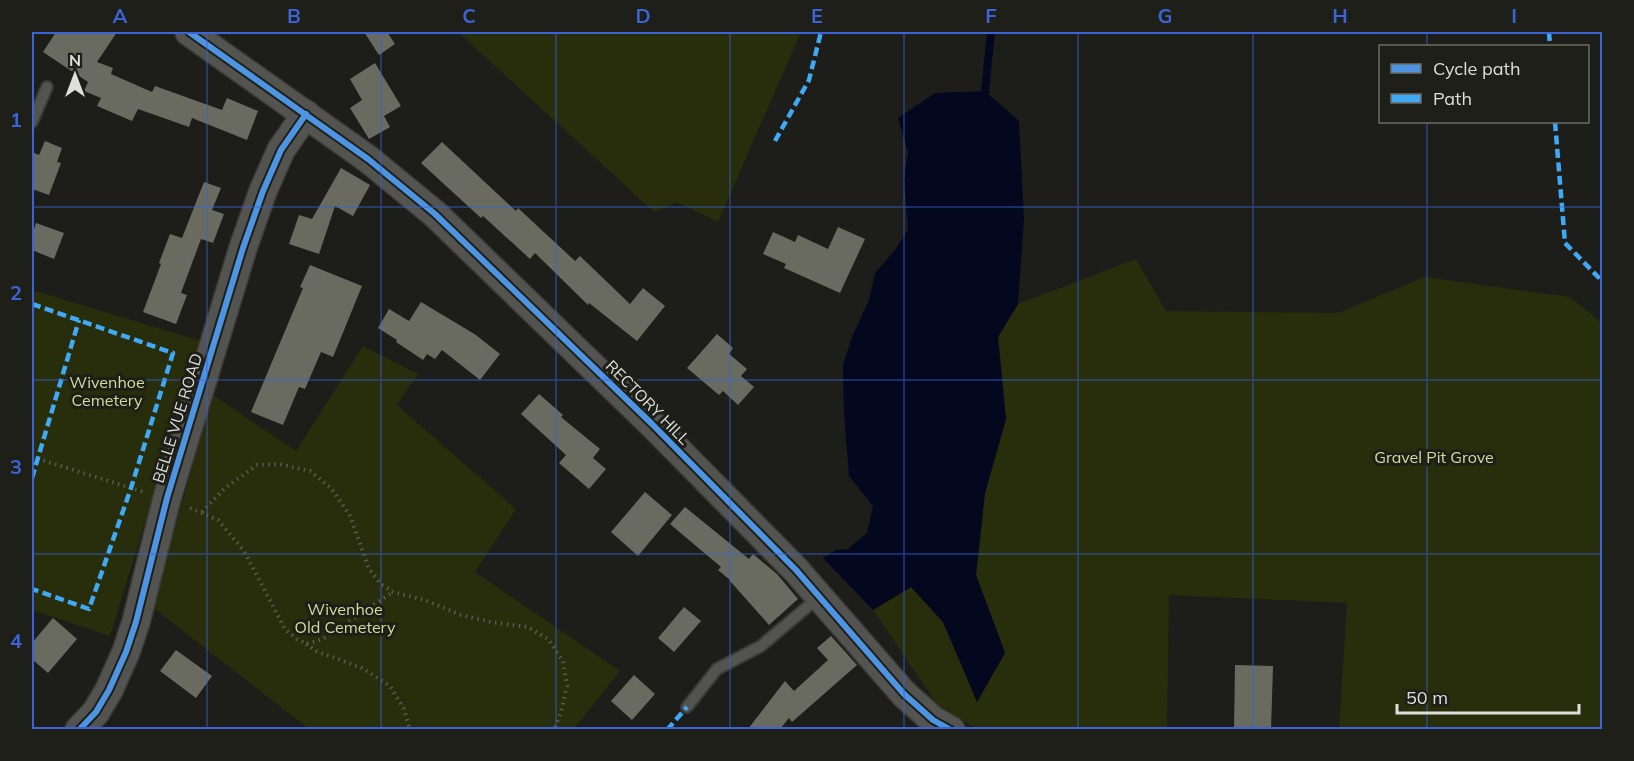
<svg xmlns="http://www.w3.org/2000/svg" width="1634" height="761" viewBox="0 0 1634 761" font-family="Mulish,sans-serif">
	<rect width="100%" height="100%" fill="#1d1e19"/>
	<!-- green -->
	<g fill="#282d0b">
		<path d="M458,32H801L718,222L677,202L654,212Z"/>
		<path d="M1136,259L1166,311L1338,313L1424,277L1570,297L1602,323V729H1339L1347,603L1169,595L1167,729H977L939,707L873,610L911,587L943,622L977,701L1005,653L976,575L985,493L1006,419L998,337L1018,304Z"/>
		<path d="M32,290L201,341L110,636L32,610Z"/>
		<path d="M363,346L418,374L397,405L516,509L475,572L620,671L574,729H309L152,607L213,395L296,451Z"/>
	</g>
	<!-- water -->
	<path fill="#04081f" d="M985,91L1019,121L1024,218L1018,304L998,337L1006,419L985,493L976,575L1005,653L977,702L943,622L911,587L873,610L823,558L836,550L848,549L867,533L873,506L849,476L844,414L843,365L852,337L869,300L875,273L895,250L908,229L904,179L908,152L898,118L935,93Z"/>
	<g fill="none" stroke-linecap="round" stroke-linejoin="round">
		<!-- stream -->
		<path stroke="#04081f" stroke-width="8" d="M985,91L991,32"/>
	</g>
	<!-- building -->
	<g fill="#696b61">
		<path d="M56,32H117L97,62L113,68L111,74L152,92L155,86L222,110L227,98L258,111L247,140L192,118L189,127L138,109L132,121L97,106L101,98L84,91L88,82L43,52Z"/>
		<path d="M364,32H387L395,44L379,55Z"/>
		<path d="M375,63L401,106L384,116L390,127L369,139L350,108L362,100L350,79Z"/>
		<path d="M45,141L62,148L57,162L61,163L49,195L32,189V152L39,155Z"/>
		<path d="M442,142L516,211L518,208L575,261L580,256L630,304L643,288L665,306L637,341L589,303L588,305L535,253L530,259L483,216L481,218L421,163Z"/>
		<path d="M341,168L370,185L353,216L335,206L319,254L289,244L299,215L312,219Z"/>
		<path d="M204,182L221,188L212,210L224,214L213,243L201,239L181,293L187,295L176,324L143,312L161,264L159,263L170,234L182,238Z"/>
		<path d="M36,223L64,233L54,259L32,250V236Z"/>
		<path d="M838,227L865,239L840,293L784,268L786,264L763,254L773,232L795,242L798,235L828,249Z"/>
		<path d="M310,265L362,286L333,357L321,352L305,389L299,387L283,425L251,412L303,288L300,287Z"/>
		<path d="M421,302L476,335L500,354L480,380L442,350L435,359L427,354L423,360L396,342L397,340L378,328L389,309L409,321Z"/>
		<path d="M717,334L733,348L729,354L747,369L741,376L754,387L738,405L723,391L719,395L687,368Z"/>
		<path d="M539,394L563,415L561,417L600,449L593,458L606,469L589,489L559,463L566,455L521,414Z"/>
		<path d="M645,492L672,515L638,556L611,532Z"/>
		<path d="M685,507L749,559L753,554L777,574L798,599L769,625L730,581V580L718,570L721,567L670,524Z"/>
		<path d="M684,607L701,621L674,652L658,638Z"/>
		<path d="M53,618L77,639L48,673L32,659V643Z"/>
		<path d="M831,636L857,665L792,722L789,718L780,729H748L785,681L794,691L828,660L817,648Z"/>
		<path d="M176,650L212,676L196,698L160,671Z"/>
		<path d="M1235,665L1273,666L1271,729H1234Z"/>
		<path d="M634,675L655,694L632,720L611,701Z"/>
	</g>
	<g fill="none" stroke-linecap="round" stroke-linejoin="round">
		<!-- service casing -->
		<g stroke="#3a3a38" stroke-width="14">
			<g id="service">
				<path d="M32,122L47,87"/>
				<path d="M687,707L717,669L761,646L819,597"/>
			</g>
		</g>
		<!-- tertiary casing -->
		<g stroke="#3a3a38" stroke-width="30">
			<g id="tertiary">
				<path d="M189,32L368,159L435,214L652,424L796,570L904,694L933,720L951,730"/>
				<path d="M79,730L96,712L109,690L126,652L136,622L167,498L243,248L263,191L281,150L306,114"/>
			</g>
		</g>
		<!-- path -->
		<g stroke="#585a56" stroke-width="4" stroke-dasharray="1.5 4.5" stroke-linecap="butt">
			<path d="M32,457L144,492"/>
			<path d="M190,508L218,520L244,551L285,629L297,639L306,644L323,639L393,592"/>
			<path d="M202,512L225,488L257,465L279,464L310,471L332,489L350,516L369,569L381,584L393,592L425,600L461,615L491,622L528,627L548,639L563,661L567,686L561,712L554,730"/>
			<path d="M306,644L316,651L362,668L390,686L404,709L410,730"/>
		</g>
		<!-- service -->
		<use href="#service" stroke="#535350" stroke-width="10"/>
		<!-- tertiary -->
		<use href="#tertiary" stroke="#535350" stroke-width="27"/>
		<!-- quiet -->
		<g stroke="#3fa9f5" stroke-width="4.5" stroke-dasharray="9 4.5" stroke-linecap="butt">
			<path d="M1549,32L1550,46"/>
			<path d="M1555,122L1565,243L1602,281"/>
			<path d="M775,141L809,80L821,32"/>
			<path d="M32,304L173,353L131,488L89,609L32,589"/>
			<path d="M32,478L79,320"/>
			<path d="M667,730L687,707"/>
		</g>
		<!-- cycleway casing -->
		<g stroke="#1e1f18" stroke-width="10">
			<g id="cycleway">
				<path d="M189,32L368,159L435,214L652,424L796,570L904,694L933,720L951,730"/>
				<path d="M79,730L96,712L109,690L126,652L136,622L167,498L243,248L263,191L281,150L306,114"/>
			</g>
		</g>
		<!-- cycleway -->
		<use href="#cycleway" stroke="#4d94e3" stroke-width="6"/>
	</g>
	<!-- grid -->
	<path fill="none" stroke="#3a64d8" stroke-width="1.5" stroke-opacity="0.55" d="M207,32V730M381,32V730M556,32V730M730,32V730M904,32V730M1078,32V730M1253,32V730M1427,32V46M1427,122V730M32,207H1602M32,380H1602M32,554H1602"/>
	<g text-anchor="middle" stroke-width="6" stroke-linejoin="round" paint-order="stroke">
		<!-- park labels -->
		<g font-size="16" fill="#d1de9b" stroke="#1e1f18">
			<text x="107" y="388">Wivenhoe<tspan x="107" dy="18">Cemetery</tspan></text>
			<text x="1434" y="463">Gravel Pit Grove</text>
			<text x="345" y="615">Wivenhoe<tspan x="345" dy="18">Old Cemetery</tspan></text>
		</g>
		<!-- street labels -->
		<g font-size="16" fill="#dedfda" stroke="#1e1f18">
			<text transform="translate(648 402) rotate(45)" y="6">RECTORY HILL</text>
			<text transform="translate(177 418) rotate(-73)" y="6">BELLE VUE ROAD</text>
		</g>
	</g>
	<!-- border -->
	<rect width="1634" height="761" fill="none" stroke="#1e1f18" stroke-width="66"/>
	<!-- legend -->
	<rect x="1379" y="45" width="210" height="78" fill="#1e1f18" stroke="#6b6c66" stroke-width="1.5"/>
	<rect x="1391" y="64" width="30" height="9" fill="#4d94e3" stroke="#6b6c66" stroke-width="1.5"/>
	<text x="1433" y="75" font-size="18" fill="#dedfda">Cycle path</text>
	<rect x="1391" y="94" width="30" height="9" fill="#3fa9f5" stroke="#6b6c66" stroke-width="1.5"/>
	<text x="1433" y="105" font-size="18" fill="#dedfda">Path</text>
	<!-- north arrow -->
	<g transform="translate(75 75)" stroke="#1e1f18" stroke-width="4.5" paint-order="stroke">
	<path d="M0-4.5L10 22L0 15L-10 22Z" fill="#dedfda"/>
	<text y="-9" font-size="16" font-weight="bold" text-anchor="middle" fill="#dedfda">N</text>
	</g>
	<!-- scale -->
	<path d="M1397 704v9h182v-9" fill="none" stroke="#dedfda" stroke-width="3"/>
	<text x="1406" y="704" font-size="18" fill="#dedfda" stroke="#1e1f18" stroke-width="4.5" paint-order="stroke">50 m</text>
	<rect x="33" y="33" width="1568" height="695" fill="none" stroke="#3a64d8" stroke-width="2"/>
	<g font-size="20" text-anchor="middle" font-weight="bold" fill="#3a64d8">
		<text x="120" y="23">A</text>
		<text x="294" y="23">B</text>
		<text x="469" y="23">C</text>
		<text x="643" y="23">D</text>
		<text x="817" y="23">E</text>
		<text x="991" y="23">F</text>
		<text x="1165" y="23">G</text>
		<text x="1340" y="23">H</text>
		<text x="1514" y="23">I</text>
		<text x="16" y="127">1</text>
		<text x="16" y="300">2</text>
		<text x="16" y="474">3</text>
		<text x="16" y="648">4</text>
	</g>
</svg>
